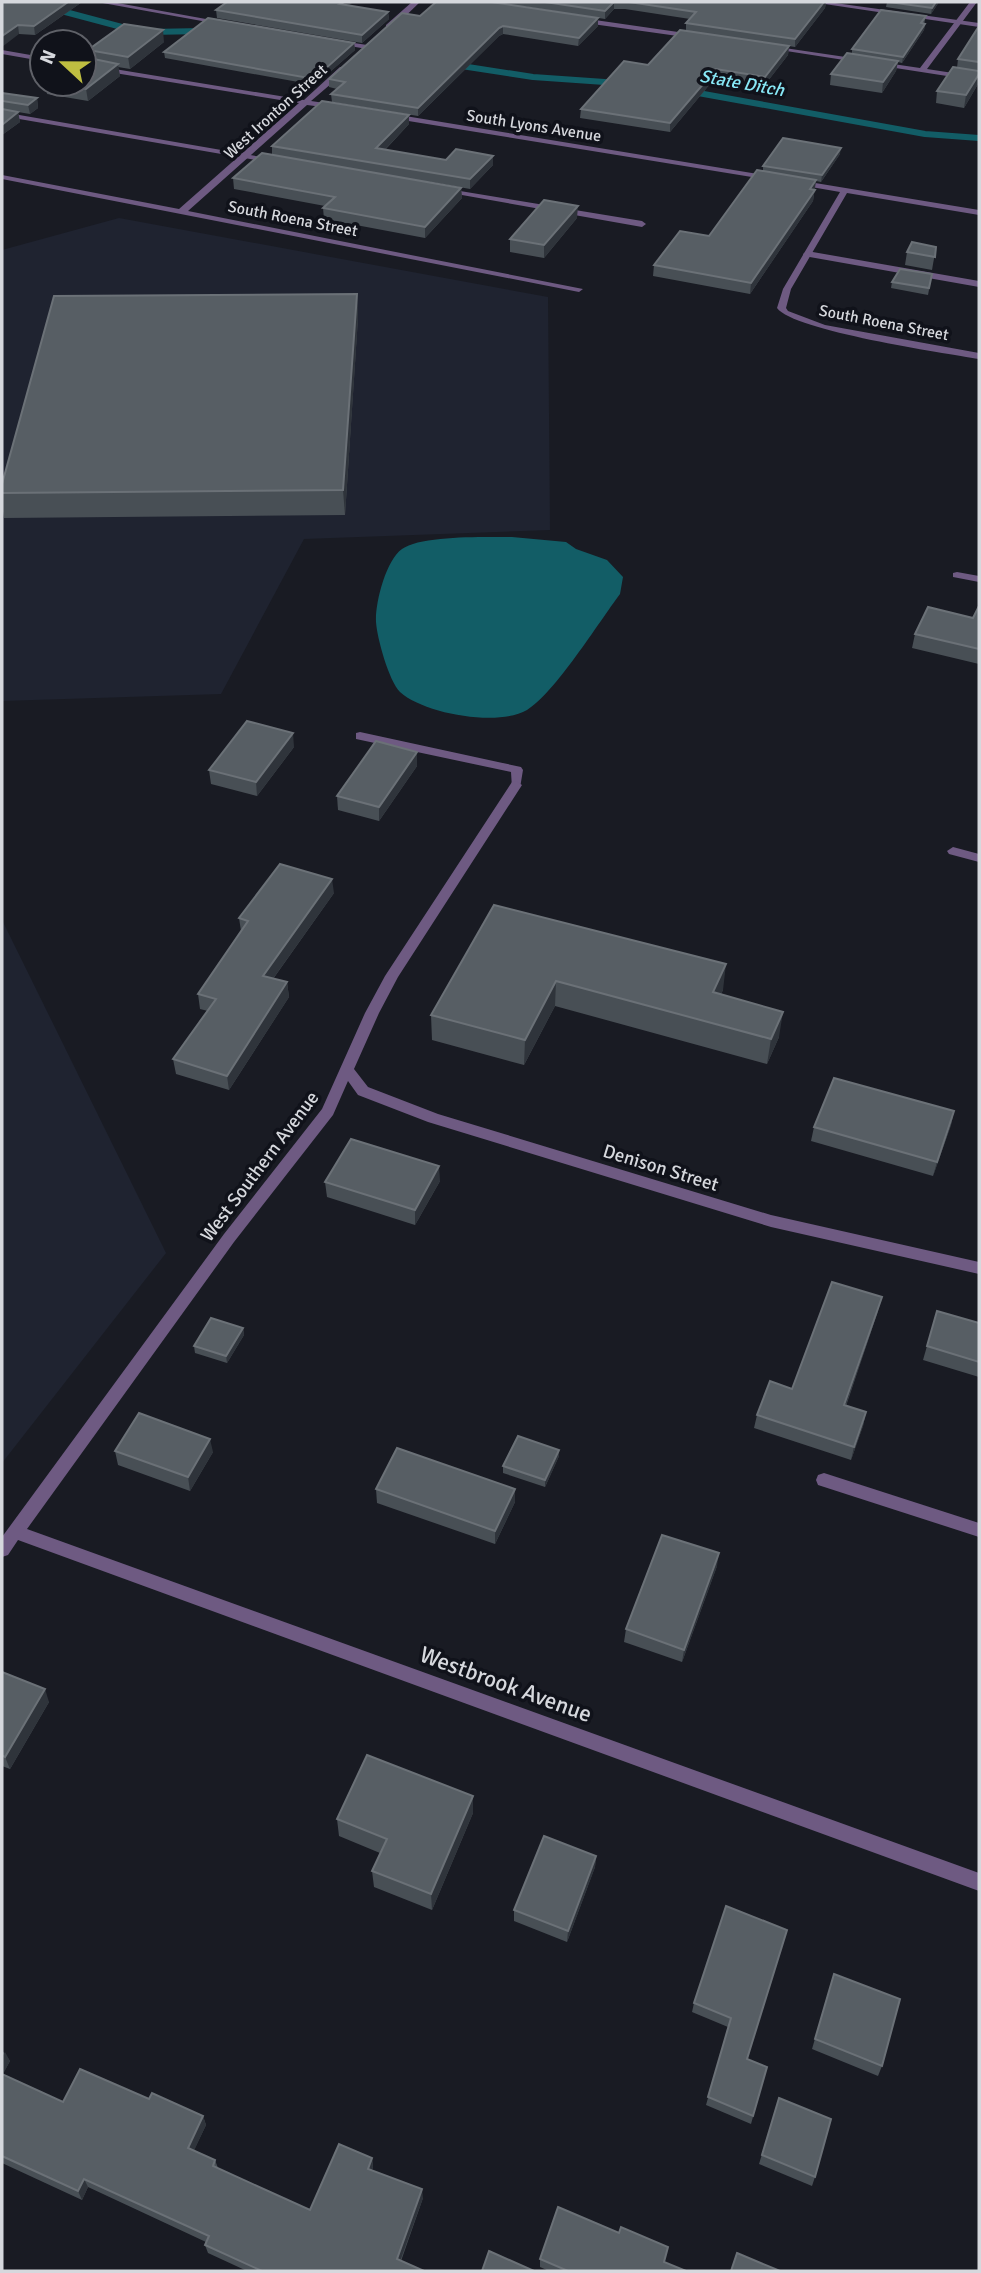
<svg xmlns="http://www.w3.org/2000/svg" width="981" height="2273" viewBox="0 0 981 2273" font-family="Signika,sans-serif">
	<rect width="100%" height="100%" fill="#191b23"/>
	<!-- built -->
	<g fill="#1f2330">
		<path d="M119,218L548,297L550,530L304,539L221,694L2,701V250Z"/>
		<path d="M2,920L166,1253L2,1463Z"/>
	</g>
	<!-- water -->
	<path fill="#125d66" d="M512,537L566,542L576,549L607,560L623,577L620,594C599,622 554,694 527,710C499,727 424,714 400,692C389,681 377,638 376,622C375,603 386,560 402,549C421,535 487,537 512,537Z"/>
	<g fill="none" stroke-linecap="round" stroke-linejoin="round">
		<!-- stream -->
		<g stroke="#125d66" stroke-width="6">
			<path d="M54,9L133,30"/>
			<path d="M149,32L203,31"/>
			<path d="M455,65L533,77L619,83"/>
			<path d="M687,91L925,134L979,138"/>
		</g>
		<!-- lane -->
		<g fill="#6e5a82" fill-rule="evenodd">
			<path d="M97,2H112L228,23L224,25Z"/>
			<path d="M811,2H828L979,23V27Z"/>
			<path d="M335,40L367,45L371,47L367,49L338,44L334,42Z"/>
			<path d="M2,112L273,159L277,161L273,163L2,116Z"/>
			<path d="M442,188L642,221L646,224L642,227L445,192H442Z"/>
			<path d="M807,251L979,281V287L804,256L803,254Z"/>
			<path d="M957,572L979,576V582L953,577V573Z"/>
			<path d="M360,732L521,767L523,770L520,788H512L511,772L356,739V733Z"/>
			<path d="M824,1473L979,1523V1537L818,1485L816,1480L818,1475Z"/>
		</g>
		<!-- street -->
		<g fill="#6e5a82" fill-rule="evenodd">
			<path d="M412,2H420L392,29H386V25Z"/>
			<path d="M970,2H977L927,69L979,77V81L767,48L771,46L920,68Z"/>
			<path d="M581,18L692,34L696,36L692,38L578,22Z"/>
			<path d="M2,50L42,57V61L2,54Z"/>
			<path d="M84,64L304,100L340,67H346V71L311,101L338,105V109L307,105L188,211L583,289L579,292L2,179V175L179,209L299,103L84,68Z"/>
			<path d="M393,114L770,176L774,178L770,180L390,118L389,116Z"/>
			<path d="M797,180L979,210V215L847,193L791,289L786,308L788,311L825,325L979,353V359C944,353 794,331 777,308L783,289L840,192L794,184L793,182Z"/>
			<path d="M516,781L522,785L398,977L379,1013L354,1069L368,1087L438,1114L771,1215L979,1262V1274L771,1227L428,1122L358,1095L348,1081L333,1115L234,1242L27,1529L979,1873V1891L18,1540L8,1555L2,1557V1537L224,1234L322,1109L365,1013L385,976L512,782Z"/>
			<path d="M953,847L979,854V862L949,854L947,851Z"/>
		</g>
	</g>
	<!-- wall -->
	<g fill="#484f55">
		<path d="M2,2H82L35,35L19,34Z"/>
		<path d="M436,2H826L825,8L795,47L789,46L788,55L764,86L715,78L670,132L580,118L581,109L648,65L686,30V23L690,19L625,9H614L605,19L522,6L598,26L578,46L503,34L499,36L418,116L332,102L331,94L337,89L329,87V79L420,16Z"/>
		<path d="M887,2H939L931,14L886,7Z"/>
		<path d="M348,6L388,12L389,19L362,43L217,18L216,10Z"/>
		<path d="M926,16L924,24H925L924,30L902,63L898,62L896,71L882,93L830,85L831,74L852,54V49Z"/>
		<path d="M979,26L978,84L964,108L936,103L937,91L957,68L958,59Z"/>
		<path d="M164,42L130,69L118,67L120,76L88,101L47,94L46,84H84L89,58L88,50Z"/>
		<path d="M354,43L355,50L315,85L165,58L164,52Z"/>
		<path d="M2,93L37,98L38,108L30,114L18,112L20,122L2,135Z"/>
		<path d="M409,124L385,150L446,160L493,165L470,189L426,181L461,188L462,198L425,238L324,219L323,208L325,206L234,189L233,178L272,155V146Z"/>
		<path d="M840,154L821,182L816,181L813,201L750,294L653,276L654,265L709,236L763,171V166Z"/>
		<path d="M577,218L544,258L510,252V239Z"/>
		<path d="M936,247L932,270L905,265L907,252Z"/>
		<path d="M932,274L928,295L891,288L892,282Z"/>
		<path d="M357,294L358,318L345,515L4,518L2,505V484Z"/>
		<path d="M979,606V664L912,648L915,634L973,618Z"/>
		<path d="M294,747L257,796L211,784L209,770Z"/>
		<path d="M417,752V766L379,821L338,810L337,796Z"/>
		<path d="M334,893L273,979L287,982L289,997L229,1090L176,1074L173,1059L208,1011L200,1009L198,994L241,931L239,918Z"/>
		<path d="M494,905L723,990L721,994L779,1037L767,1064L555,1006L524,1065L432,1040L431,1015Z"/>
		<path d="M954,1111L951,1125L933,1176L811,1141L814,1127Z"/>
		<path d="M440,1181L415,1225L327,1197L325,1182Z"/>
		<path d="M878,1311L846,1406L866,1412L863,1426L851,1460L754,1428L757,1415L792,1389Z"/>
		<path d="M979,1323V1377L923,1360L927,1346Z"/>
		<path d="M243,1328L244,1335L227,1363L195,1353L194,1346Z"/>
		<path d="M559,1450V1456L545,1487L503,1473V1466Z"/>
		<path d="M115,1451L213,1452L190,1491L118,1465Z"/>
		<path d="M376,1489H515V1502L495,1544L377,1503Z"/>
		<path d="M717,1566L682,1662L624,1642L626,1629Z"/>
		<path d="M2,1672L49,1702L10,1769L2,1766Z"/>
		<path d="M473,1813L432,1910L374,1887L372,1871L380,1853L339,1836L337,1819Z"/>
		<path d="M596,1856L595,1867L567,1942L514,1921V1910Z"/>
		<path d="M726,1906L747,2059L767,2067L751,2124L706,2105L728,2027L692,2012L694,2003Z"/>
		<path d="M831,1984L882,2066L878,2076L812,2049Z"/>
		<path d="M2,2050L10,2061L2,2075L63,2102L149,2099L203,2116L206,2125L194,2150L215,2160L218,2168L310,2210L372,2158L373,2167L372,2170L423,2198L401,2261L424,2271H247L208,2253L205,2245L206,2242L88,2187L82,2200L2,2163Z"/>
		<path d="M779,2098L815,2177L812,2186L759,2164Z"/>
		<path d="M540,2259L664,2262L686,2271H549L540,2267Z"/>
	</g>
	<!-- shaded-wall -->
	<g fill="#2f343b">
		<path d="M68,2H82L35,35L34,26Z"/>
		<path d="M344,2H353L341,12L340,4Z"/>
		<path d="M614,2V9L605,19V11Z"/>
		<path d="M824,2H826L825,8L795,47V39Z"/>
		<path d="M936,2H939L931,14L932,8Z"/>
		<path d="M388,12L389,19L362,43V35Z"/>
		<path d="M598,18V26L578,46L579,38Z"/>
		<path d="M925,24L924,30L902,63L903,57Z"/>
		<path d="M18,25L19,34L2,47V36Z"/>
		<path d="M503,26V34L499,36L418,116V108L499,28Z"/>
		<path d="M163,30L164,42L130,69L128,57Z"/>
		<path d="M354,43L355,50L315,85L314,79Z"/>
		<path d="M789,46L788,55L764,86L765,77Z"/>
		<path d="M898,61L896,71L882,93L883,82Z"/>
		<path d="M118,64L120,76L88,101L86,89Z"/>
		<path d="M716,69L715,78L670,132V123Z"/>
		<path d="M979,74L978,84L964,108L966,95Z"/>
		<path d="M37,98L38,108L30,114L28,105Z"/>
		<path d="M18,112L20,122L2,135V125Z"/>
		<path d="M409,115V124L377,158L376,148Z"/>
		<path d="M841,148L840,154L821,182L822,175Z"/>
		<path d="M493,156V165L470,189V179Z"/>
		<path d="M816,180L813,201L750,294L751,283Z"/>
		<path d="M461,188L462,198L425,238V227Z"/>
		<path d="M578,206L577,218L544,258V245Z"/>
		<path d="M357,294L358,318L345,515L343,490Z"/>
		<path d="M293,733L294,747L257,796L256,782Z"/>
		<path d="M417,752V766L379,821V807Z"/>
		<path d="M332,879L334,893L265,990L263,976Z"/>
		<path d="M726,964L723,990L710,1017L713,992Z"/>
		<path d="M556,981L555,1006L524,1065L525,1040Z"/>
		<path d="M287,982L289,997L229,1090L227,1076Z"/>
		<path d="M783,1012L779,1037L767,1064L771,1039Z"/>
		<path d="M954,1111L951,1125L933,1176L937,1162Z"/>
		<path d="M439,1166L440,1181L415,1225V1210Z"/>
		<path d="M882,1297L878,1311L841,1419L844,1405Z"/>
		<path d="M243,1328L244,1335L227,1363L226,1356Z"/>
		<path d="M866,1412L863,1426L851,1460L854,1447Z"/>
		<path d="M210,1439L213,1452L190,1491L188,1477Z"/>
		<path d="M559,1450V1456L545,1487V1480Z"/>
		<path d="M515,1489V1502L495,1544V1531Z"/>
		<path d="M719,1553L717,1566L682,1662L684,1650Z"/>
		<path d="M45,1689L49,1702L10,1769L5,1757Z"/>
		<path d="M473,1796V1813L432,1910L431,1894Z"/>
		<path d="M596,1856L595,1867L567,1942L568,1931Z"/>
		<path d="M5,2052L10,2061L2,2076V2057Z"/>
		<path d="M203,2116L206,2125L191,2157L188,2148Z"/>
		<path d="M372,2158L373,2167L369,2177L368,2169Z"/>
		<path d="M84,2179L88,2187L82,2200L78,2191Z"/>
		<path d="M422,2189L423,2198L398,2267L397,2259Z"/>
	</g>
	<!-- building -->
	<g fill="#575e64" stroke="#6b7177" stroke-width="2">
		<path d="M2,2H68L34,26L18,25L2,36Z"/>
		<path d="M227,2H344L340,4L388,12L362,35L216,10Z"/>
		<path d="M436,2H491L598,18L579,38L503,26L499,28L418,108L331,94L345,82L329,79L402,13L420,16Z"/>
		<path d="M545,2H614L605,11Z"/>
		<path d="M629,2H824L795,39L686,23L696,12Z"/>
		<path d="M889,2H936L932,8Z"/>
		<path d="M881,10L926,16L921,23L925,24L903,57L852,49Z"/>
		<path d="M208,18L354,43L314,79L164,52Z"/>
		<path d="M124,24L163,30L128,57L88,50Z"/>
		<path d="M979,26V62L958,59Z"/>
		<path d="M680,30L789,46L765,77L716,69L670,123L581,109L624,61L648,65Z"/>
		<path d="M847,53L898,61L883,82L831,74Z"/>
		<path d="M84,57L118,64L86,89L59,84H84Z"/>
		<path d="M953,67L979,71V74L966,95L937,91Z"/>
		<path d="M2,93L37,98L28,105L2,101Z"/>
		<path d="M322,101L409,115L376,148L446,160L456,149L493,156L470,179L272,146Z"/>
		<path d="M2,109L18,112L2,125Z"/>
		<path d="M783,138L841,148L822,175L763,166Z"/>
		<path d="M262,153L461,188L425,227L323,208L335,197L233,178Z"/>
		<path d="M757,170L816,180L810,189L815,190L751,283L654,265L680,231L709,236Z"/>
		<path d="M544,200L578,206L544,245L510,239Z"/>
		<path d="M912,242L936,247L935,257L907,252Z"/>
		<path d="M900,269L932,274L929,288L892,282Z"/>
		<path d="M357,294L343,490L2,493V484L54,296Z"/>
		<path d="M979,606V649L915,634L928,607L973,618Z"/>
		<path d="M247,721L293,733L256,782L209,770Z"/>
		<path d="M376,741L417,752L379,807L337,796Z"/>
		<path d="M280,864L332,879L263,976L287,982L227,1076L173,1059L216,999L198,994L248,921L239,918Z"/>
		<path d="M494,905L726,964L713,992L783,1012L771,1039L556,981L525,1040L431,1015Z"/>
		<path d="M834,1078L954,1111L937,1162L814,1127Z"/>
		<path d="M351,1139L439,1166L415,1210L325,1182Z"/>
		<path d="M832,1282L882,1297L844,1405L866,1412L854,1447L757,1415L770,1381L792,1389Z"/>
		<path d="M937,1311L979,1323V1362L927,1346Z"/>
		<path d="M211,1318L243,1328L226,1356L194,1346Z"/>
		<path d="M139,1413L210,1439L188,1477L115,1451Z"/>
		<path d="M518,1436L559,1450L545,1480L503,1466Z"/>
		<path d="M397,1448L515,1489L495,1531L376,1489Z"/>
		<path d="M662,1535L719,1553L684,1650L626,1629Z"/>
		<path d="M2,1672L45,1689L5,1757L2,1755Z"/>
		<path d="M367,1755L473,1796L431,1894L372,1871L387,1839L337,1819Z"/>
		<path d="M544,1836L596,1856L568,1931L514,1910Z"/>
		<path d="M726,1906L787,1930L747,2059L767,2067L753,2116L708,2097L731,2018L694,2003Z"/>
		<path d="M834,1974L900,1999L882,2066L815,2039Z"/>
		<path d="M80,2069L149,2099L152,2093L203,2116L188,2148L215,2160L213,2166L310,2210L339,2144L372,2158L368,2169L422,2189L397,2259L424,2271H262L205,2245L209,2236L84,2179L78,2191L2,2156V2074L63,2102Z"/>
		<path d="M779,2098L831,2119L815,2177L762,2155Z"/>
		<path d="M558,2207L619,2233L621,2227L668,2247L664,2262L686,2271H568L540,2259Z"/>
		<path d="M489,2251L534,2271H482Z"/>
		<path d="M737,2253L780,2271H731Z"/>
	</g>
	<g text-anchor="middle" stroke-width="7" stroke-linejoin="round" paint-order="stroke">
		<!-- far-street labels -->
		<g font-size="16" fill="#d6d8dd" stroke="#10121a">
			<text transform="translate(275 111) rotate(-42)" y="6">West Ironton Street</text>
			<text transform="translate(534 125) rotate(9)" y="6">South Lyons Avenue</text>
			<text transform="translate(293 218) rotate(11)" y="6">South Roena Street</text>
			<text transform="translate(884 322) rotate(11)" y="6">South Roena Street</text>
		</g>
		<!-- far-water labels -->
		<g font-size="18" font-style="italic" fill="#88e9f7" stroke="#10121a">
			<text transform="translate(742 83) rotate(10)" y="6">State Ditch</text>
		</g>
		<!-- street labels -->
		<g font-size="19" fill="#d6d8dd" stroke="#10121a">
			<text transform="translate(259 1166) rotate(-53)" y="7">West Southern Avenue</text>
			<text transform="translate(661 1167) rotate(17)" y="7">Denison Street</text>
		</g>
		<!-- near-street labels -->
		<g font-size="23" fill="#d6d8dd" stroke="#10121a">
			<text transform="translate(506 1684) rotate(20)" y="8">Westbrook Avenue</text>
		</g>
	</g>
	<!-- border -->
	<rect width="981" height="2273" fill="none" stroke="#d6d8dd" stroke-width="7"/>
	<!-- north arrow -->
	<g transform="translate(63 63) rotate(292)"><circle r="33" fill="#10121a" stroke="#5f6168" stroke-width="2"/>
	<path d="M0-5L12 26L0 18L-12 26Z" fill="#bfbe41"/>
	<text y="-10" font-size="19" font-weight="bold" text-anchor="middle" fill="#d6d8dd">N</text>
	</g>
</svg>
